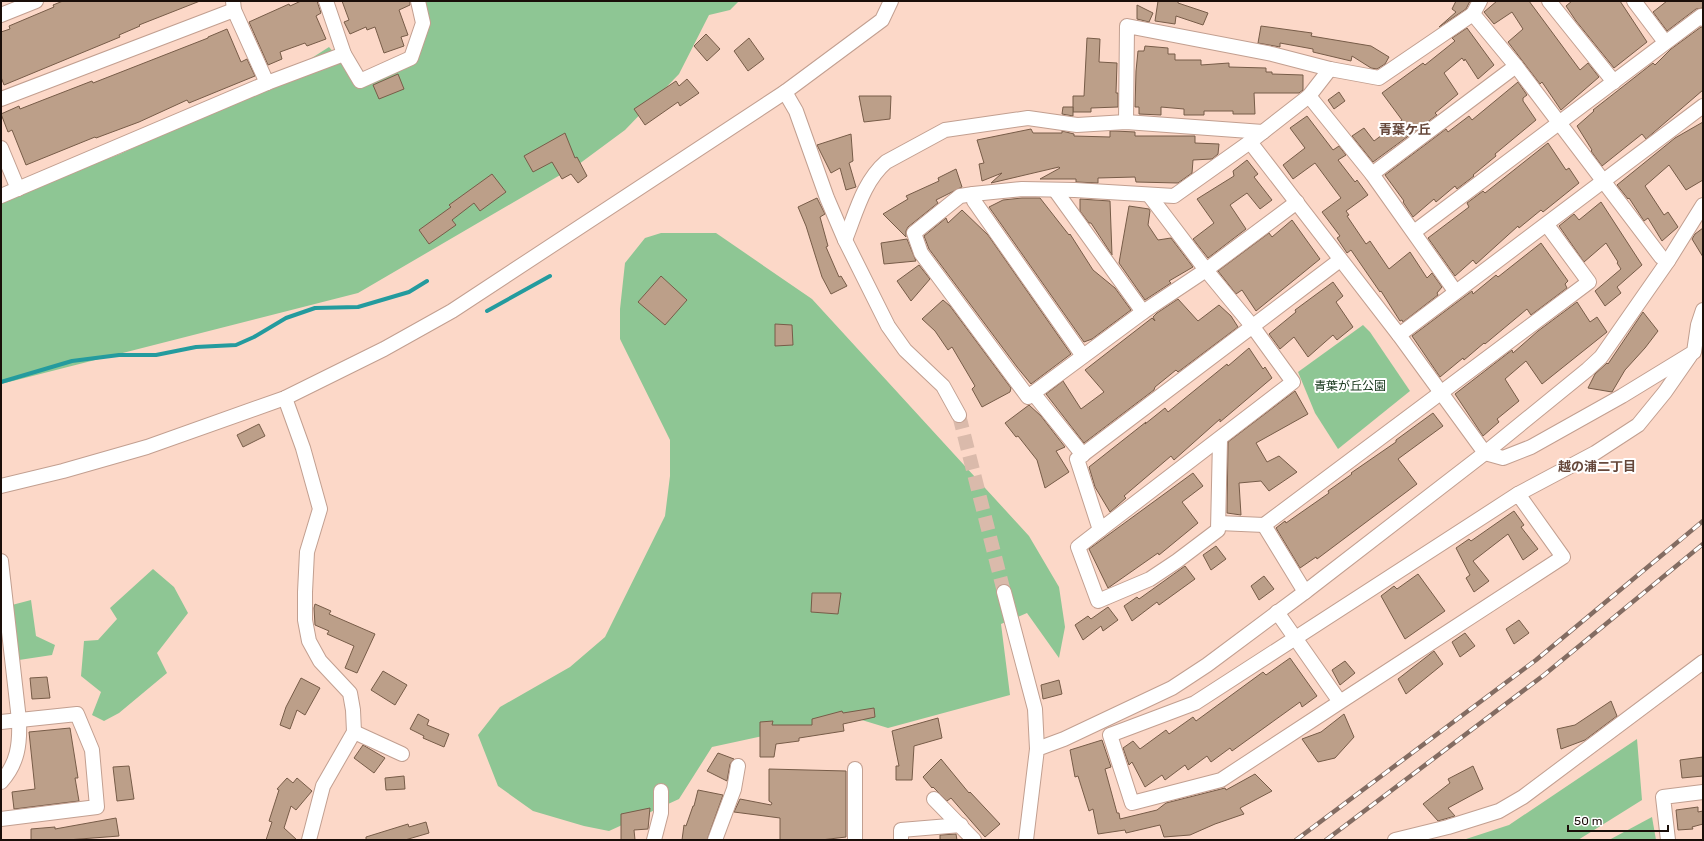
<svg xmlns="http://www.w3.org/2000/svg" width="1704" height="841" viewBox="0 0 1704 841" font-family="Rubik,'Noto Sans JP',sans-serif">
	<rect width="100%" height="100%" fill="#fcd8c8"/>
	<!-- green -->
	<g fill="#8ec694">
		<path d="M425,1H739L730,10L709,15L679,74L625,130L579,164L358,293L1,384V199L120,154L274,82L329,47L359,81L414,58L427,19Z"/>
		<path d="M661,233H716L812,299L1029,536L1059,587L1065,627L1059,658L1027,613L1001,624L1010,695L888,728L852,717L712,747L679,799L609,831L584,826L533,811L498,786L478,735L500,707L570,667L605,637L665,516L670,476V440L620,339V309L625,263L645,238Z"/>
		<path d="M1363,325L1370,332L1410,391L1338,449L1315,413L1298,372Z"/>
		<path d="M153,569L174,587L188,613L157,653L167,673L119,713L104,721L92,715L101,692L81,676L84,641L98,640L117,619L110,608Z"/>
		<path d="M31,600L36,636L55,645L52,655L19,660L12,605Z"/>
		<path d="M1637,739L1642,800L1578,840H1463L1509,825Z"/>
		<path d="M1652,817L1656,840H1609Z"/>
	</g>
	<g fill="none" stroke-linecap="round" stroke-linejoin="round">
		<!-- stream -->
		<g stroke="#249b9e" stroke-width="4">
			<path d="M487,311L550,276"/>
			<path d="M1,382L72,361L119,355H156L196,347L236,345L254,337L286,318L315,308L358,307L409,292L427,281"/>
		</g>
	</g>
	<!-- building -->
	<g fill="#bc9f89" stroke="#775c48">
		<path d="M63,1H200L139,25L140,26L119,35L120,37L4,85L1,77V32L10,29L9,26L54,7L53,5Z"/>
		<path d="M301,1H317L321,13L316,16L326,39L307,46L305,43L280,52L282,59L268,65L249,22L289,4L290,6Z"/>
		<path d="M342,1H410V5L399,10L408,35L401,37L404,46L384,53L375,27L367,30L366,27L350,34L344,22L349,20Z"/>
		<path d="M1158,1H1178V3L1208,13L1203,25L1176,16L1175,24L1155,21Z"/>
		<path d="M1456,1H1470L1466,9L1439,27L1456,12L1452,9Z"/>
		<path d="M1497,1H1529L1580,70L1588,63L1599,77L1561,110L1542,82L1540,84L1508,42L1523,29L1512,12L1494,24L1484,12Z"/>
		<path d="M1572,1H1620L1647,42L1614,68L1576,21L1566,6Z"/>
		<path d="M1667,1H1703V8L1696,9L1667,31L1653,12Z"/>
		<path d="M1137,5L1153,13L1149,22L1137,19Z"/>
		<path d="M1261,26L1312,33L1311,36L1371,46L1389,57L1385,64L1377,69L1371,68L1352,56L1351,61L1313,52V49L1280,43V47L1258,43Z"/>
		<path d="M1701,27H1703V90L1646,139L1642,134L1602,166L1591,151L1592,150L1577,126L1594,111L1593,110L1653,63L1655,65L1671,49Z"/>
		<path d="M1467,28L1494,65L1478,79L1465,59L1464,61L1462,58L1444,73L1458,94L1435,113L1437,115L1373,162L1352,136L1364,128L1374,141L1402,120L1382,93L1423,63L1425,65L1455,41L1452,38Z"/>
		<path d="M227,29L241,62L247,59L255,76L189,103L187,100L139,122L96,138L95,137L26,165L12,130L8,132L1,114L19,106L20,109L43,100L92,81L93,83L208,38V37Z"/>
		<path d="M706,34L720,49L707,61L694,46Z"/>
		<path d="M749,38L764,59L748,71L734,51Z"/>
		<path d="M1087,38L1100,39L1099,62L1117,63L1116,93H1118V107L1091,108V112H1073V96H1084Z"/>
		<path d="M1145,46L1168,48V54H1175V60H1201V65L1229,63V67L1266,68V72H1272V74L1303,75V90L1299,93H1254L1255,114H1233V111H1204V115H1184V109L1161,107V115L1139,114V107H1135L1136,71L1138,51H1144Z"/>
		<path d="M398,74L404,89L379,99L373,85Z"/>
		<path d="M687,79L699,93L680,106L678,102L645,125L634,109L676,81L679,86Z"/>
		<path d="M1518,82L1527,95L1523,98V101L1536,120L1495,154L1496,156L1473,175L1474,176L1457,189L1455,186L1436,202L1434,199L1413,217L1403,202L1404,201L1385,175L1446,129L1448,132L1469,116L1472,120Z"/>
		<path d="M1339,92L1345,101L1334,109L1328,100Z"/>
		<path d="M859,96H891L890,119L864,122Z"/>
		<path d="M1063,107H1073V116L1062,114Z"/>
		<path d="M1307,116L1333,150L1339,146L1346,155L1338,160L1355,182L1357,180L1368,195L1346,211L1349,215L1347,216L1366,244L1370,241L1389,269L1410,252L1427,278L1432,273L1442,287L1437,293L1438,295L1403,322L1402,320L1400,321L1381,291L1380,292L1351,250L1347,253L1337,238L1340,236L1322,212L1341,198L1315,163L1293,179L1283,165L1305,148L1290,128Z"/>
		<path d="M1703,122V180L1686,190L1669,165L1645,186L1664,215L1668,212L1678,227L1662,241L1648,218L1644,221L1629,198L1628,199L1617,185L1675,138Z"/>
		<path d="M1031,129L1033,133H1062V131L1074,134V136L1110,137V131H1115L1135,132V136H1195V143L1219,144L1218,154L1212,159L1193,160L1192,173L1178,183L1136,182L1135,177L1098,178V183L1076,182V179H1040L1060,168L1059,167L991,183L1002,173L982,181L979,164L984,163L977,140Z"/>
		<path d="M565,133L575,158L577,157L587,176L578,183L571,174L562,179L552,162L533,172L524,156Z"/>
		<path d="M851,134L853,161L849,163L856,187L846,190L840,168L831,173L817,145Z"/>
		<path d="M1548,143L1566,170L1569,168L1579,183L1543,212L1541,210L1519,228L1518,226L1476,264L1473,260L1455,276L1428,238L1469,207L1467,203L1483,191L1485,193Z"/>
		<path d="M1247,160L1258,174L1254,177L1272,200L1260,209L1247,193L1230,205L1246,229L1208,258L1193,239L1214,223L1197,199L1234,176L1233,171Z"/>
		<path d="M956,169L962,187L936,200L938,203L908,227L906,231V237L883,214L908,199L906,196L939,181L938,178Z"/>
		<path d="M492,174L506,192L480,211L474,203L452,220L456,225L429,244L419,230L451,207L449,205Z"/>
		<path d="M817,198L825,214L820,217L828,246L826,247L839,277L841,276L847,286L831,294L822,277L806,226L798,207Z"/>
		<path d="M1022,198H1040L1069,235L1070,234L1093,270L1115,288L1131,310L1092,339L1084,342L989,207L1003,200Z"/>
		<path d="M1080,199L1110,201L1112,255L1091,223H1089L1080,211Z"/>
		<path d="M1601,202L1642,265L1617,287L1621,293L1605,306L1595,291L1621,269L1617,263L1618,262L1606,243L1584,262L1559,226L1574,214L1579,220Z"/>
		<path d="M1129,206L1149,209L1150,211L1148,225L1158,240L1171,238L1193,267L1169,281L1171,283L1145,300L1119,263Z"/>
		<path d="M962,210L988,235L1071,354L1031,384L1017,367L929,249L924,236L946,218L948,223Z"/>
		<path d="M1292,220L1320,259L1256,311L1242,290L1236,294L1218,271L1269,233L1272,237Z"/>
		<path d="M1703,228V257L1692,239L1695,234Z"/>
		<path d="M907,239L916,261L884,264L881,243Z"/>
		<path d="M1541,243L1568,281L1565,284L1567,288L1531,315L1527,309L1485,344L1484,343L1464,360L1463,358L1440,377L1412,336L1472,291L1473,294L1496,275L1498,277Z"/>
		<path d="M919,265L930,279L911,301L897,281Z"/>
		<path d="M661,276L687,300L665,325L638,302Z"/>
		<path d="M1333,282L1343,296L1336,302L1353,327L1337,340L1333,335L1308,357L1294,337L1280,349L1269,334L1296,312L1295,310Z"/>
		<path d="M1178,299L1198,321L1219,305L1231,316L1238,327L1178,372L1176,370L1155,387L1154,390L1084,443L1046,394L1063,381L1081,409L1104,392L1085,370L1152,318L1155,321L1153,317L1157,313Z"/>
		<path d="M943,300L950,306L1011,388L1010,392L982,407L972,389L975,386L952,347L948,350L935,331L922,319Z"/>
		<path d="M1577,302L1590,322L1597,317L1607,332L1542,384L1526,361L1505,379L1519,401L1497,419L1499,422L1483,436L1455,394L1512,350L1513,353L1538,331Z"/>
		<path d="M1643,312L1658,331L1645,348L1625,370L1612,392L1588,388L1595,374L1607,363L1608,364Z"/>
		<path d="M775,324L792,325L793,345L775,346Z"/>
		<path d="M1249,348L1263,369L1265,367L1272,378L1220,422V419L1174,460L1171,456L1124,496L1126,498L1110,512L1095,487L1089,467L1146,422L1145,424L1165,408L1168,412L1227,364L1228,366Z"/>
		<path d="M1295,391L1308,414L1256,443L1267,462L1279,456L1297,472L1269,491L1261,481L1239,483L1241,515L1227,513L1228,442Z"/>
		<path d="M1029,405L1041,416L1065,447L1056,451L1069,472L1045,488L1037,460L1018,436L1016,437L1005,423Z"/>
		<path d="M1433,413L1443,426L1398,459L1417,484L1317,559L1316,557L1300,568L1276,528L1285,521L1286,523L1329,493L1328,491L1352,474L1351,473L1396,442V440Z"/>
		<path d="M259,424L265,436L243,447L237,435Z"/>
		<path d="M1193,473L1203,486L1182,502L1198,523L1159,555L1158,553L1108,588L1089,549Z"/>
		<path d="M1514,511L1524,525L1521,527L1538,549L1523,560L1508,534L1473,561L1489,581L1474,592L1466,578L1470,575L1456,548L1469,539L1471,541Z"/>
		<path d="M1216,546L1226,559L1211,570L1203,555Z"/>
		<path d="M1185,566L1195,579L1159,605L1157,602L1132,621L1124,606L1137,597L1139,599Z"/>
		<path d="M1418,574L1445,611L1405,639L1381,596L1394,586L1397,589Z"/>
		<path d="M1264,576L1274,589L1259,600L1251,586Z"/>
		<path d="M812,593H841L838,614L811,612Z"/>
		<path d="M315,604L331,611L329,614L375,634L357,673L345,668L354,646L327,634L329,631L315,625L314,608Z"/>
		<path d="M1108,607L1118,620L1103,631L1101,626L1083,640L1075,625L1088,616L1091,619Z"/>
		<path d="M1519,620L1529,633L1514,644L1506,629Z"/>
		<path d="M1465,633L1475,646L1460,657L1452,642Z"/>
		<path d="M1434,651L1443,664L1406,694L1398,679Z"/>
		<path d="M1290,658L1317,696L1302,707L1300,702L1232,751L1230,748L1211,762L1207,756L1188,770L1185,765L1165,780L1162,775L1145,787L1132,762L1129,765L1123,748L1133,741L1140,749L1166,730L1169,734L1193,717L1196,721L1263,672L1266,675Z"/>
		<path d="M1345,661L1355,673L1340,685L1332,670Z"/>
		<path d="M383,671L407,685L395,705L371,690Z"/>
		<path d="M47,677L50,698L32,699L30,678Z"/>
		<path d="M301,678L320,688L305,715L297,710L290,729L280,725L286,707Z"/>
		<path d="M1059,680L1062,694L1043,699L1041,685Z"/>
		<path d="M1611,701L1617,716L1585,740L1561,749L1557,729L1575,725Z"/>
		<path d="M874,708L875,717L843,724L844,731L799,738V741L776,744L774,757H760V722L773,721L772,725H812V719L842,711L843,713Z"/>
		<path d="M418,714L429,720L427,725L449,734L444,747L423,738L424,736L410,729Z"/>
		<path d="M1344,714L1354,737L1335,758L1318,762L1302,739L1321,732Z"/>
		<path d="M938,718L942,738L914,746L912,780H896V766H899L892,731Z"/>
		<path d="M70,728L78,778H75L79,801L14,809L12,792L35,789L29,732Z"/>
		<path d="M1102,740L1111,767L1105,769L1117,813H1119L1120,819L1157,810L1166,803L1225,788L1226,790L1255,774L1272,791L1240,808L1244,814L1215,824L1190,835L1164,837L1160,825L1126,833L1125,830L1098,834L1093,809L1089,811L1078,776L1075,777L1070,750Z"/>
		<path d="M363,745L385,758L374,773L354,758Z"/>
		<path d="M718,753L734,759L730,764L727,781L707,771Z"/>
		<path d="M1703,757V776L1682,778L1680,760Z"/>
		<path d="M941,759L969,793L970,792L1000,824L985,837L951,798L947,801L933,787L932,788L923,777Z"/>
		<path d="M129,766L134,799L117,801L113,767Z"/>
		<path d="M1473,766L1483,789L1448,808L1455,816L1438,821L1423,804L1450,783L1448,779Z"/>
		<path d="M769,769L846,771V837L821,840H780V818L734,812L740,799L771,805L772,803L769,801Z"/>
		<path d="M404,776L405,789L386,790L385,778Z"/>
		<path d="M287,778L293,783L297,778L312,791L296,810L291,806L284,828L297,840H266L272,822L269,821L279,790L277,789Z"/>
		<path d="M698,790L723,795L707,840H682L684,825L686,826L693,806H694Z"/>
		<path d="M1698,807V812L1703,811V824L1692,827L1693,829L1678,830L1676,810Z"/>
		<path d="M650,808L648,829L634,830L635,840H621V814Z"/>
		<path d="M116,818L119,836L67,840H31V829L55,827V829Z"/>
		<path d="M426,822L429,833L405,840H366V837L408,824L409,827Z"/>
		<path d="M956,834L957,840H940V835Z"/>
	</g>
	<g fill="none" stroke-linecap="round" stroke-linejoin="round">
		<!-- minor-tunnel -->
		<path stroke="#dabaab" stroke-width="14" stroke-dasharray="14 7" stroke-linecap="butt" d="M959,415L1004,592"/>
		<!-- minor casing -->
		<g stroke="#c29f90" stroke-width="16">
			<g id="minor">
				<path d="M233,1L234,10L267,83"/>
				<path d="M326,1L344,54L360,81L411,58L423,23L418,1"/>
				<path d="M1480,1L1473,14L1516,66L1661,257L1668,261"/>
				<path d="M1549,1L1614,82"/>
				<path d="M1634,1L1665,42"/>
				<path d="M1,15L36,1"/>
				<path d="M785,92L796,111L827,198L845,240L888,326L905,350L943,386L959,415"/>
				<path d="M1309,96L1372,174L1455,291"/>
				<path d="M1,99L234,10"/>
				<path d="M1126,122L1127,26L1272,54L1330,69L1379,78L1473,14"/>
				<path d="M1250,142L1399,335L1485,453L1503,458L1531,447L1622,396L1694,352L1698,325L1703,310"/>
				<path d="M1,148L18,189"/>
				<path d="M1372,174L1516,66"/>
				<path d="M1055,190L1143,312"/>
				<path d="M973,194L974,201L1083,356"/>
				<path d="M1149,195L1206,270L1253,327L1293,382L1100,530L1077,459L1340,260"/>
				<path d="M1,196L267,83L344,54"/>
				<path d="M1297,202L1206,270L1143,312L1028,397L921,253L914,233L960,196L973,194L1022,189L1075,190L1174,196L1250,142L1309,96L1330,69"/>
				<path d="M1414,232L1701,16L1703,19"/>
				<path d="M845,240C856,213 863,182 886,162L945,130L1028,118L1077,125L1126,122L1263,132"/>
				<path d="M1399,335L1703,106"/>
				<path d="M1033,393L1083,455"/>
				<path d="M285,398L303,448L320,509L307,552L305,592V620L309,641L320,661L350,693L353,710L354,732L323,786L309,840"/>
				<path d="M1,486L63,471L147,447L285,398L384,349L452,311L785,92L882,20L891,1"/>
				<path d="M1518,494L1595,453L1638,425L1665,392L1690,356"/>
				<path d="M1219,523L1264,525L1589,282L1547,225"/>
				<path d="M1264,525L1305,592"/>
				<path d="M1100,530L1078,547L1098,601L1150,579L1177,561L1218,530L1220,440"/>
				<path d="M1,561L19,720C20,744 18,763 1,782"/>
				<path d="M1004,592L1035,709L1037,749"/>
				<path d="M1277,612L1340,702L1221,780L1132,803L1110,735L1195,703L1518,494L1563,557L1340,702"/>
				<path d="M1,722L77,714L92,750L97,807L1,819"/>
				<path d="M354,732L402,754"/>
				<path d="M934,799L974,840"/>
				<path d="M654,840L661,813V791"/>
				<path d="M715,840L734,789L738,766"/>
				<path d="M855,840V769"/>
				<path d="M901,840V830L961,825"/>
				<path d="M1026,840L1037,749L1064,739L1172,688L1207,665L1305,592L1485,453L1587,370L1601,357L1668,261L1703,205"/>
				<path d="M1395,840L1448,827L1499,811L1523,797L1703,662"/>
				<path d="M1668,840L1663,797L1703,792"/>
			</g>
		</g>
		<!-- minor -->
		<use href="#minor" stroke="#fff" stroke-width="14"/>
		<!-- rail casing -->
		<g stroke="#836c62" stroke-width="4.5">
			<g id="rail">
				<path d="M1296,840L1536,660L1703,521"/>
				<path d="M1326,840L1544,675L1703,544"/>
			</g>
		</g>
		<!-- rail -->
		<use href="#rail" stroke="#fff" stroke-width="3" stroke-dasharray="9" stroke-linecap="butt"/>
	</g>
	<g text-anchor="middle" stroke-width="4" stroke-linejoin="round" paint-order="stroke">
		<!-- park labels -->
		<g font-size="12" fill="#133318" stroke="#fff">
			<text x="1350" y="390">青葉が丘公園</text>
		</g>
		<!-- neighbourhood labels -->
		<g font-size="13" font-weight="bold" fill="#65473a" stroke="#fff">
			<text x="1405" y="134">青葉ケ丘</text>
			<text x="1597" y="471">越の浦二丁目</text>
		</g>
	</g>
	<!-- border -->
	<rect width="1704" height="841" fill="none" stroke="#1a0e09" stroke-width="4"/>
	<!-- scale -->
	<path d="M1568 825v6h100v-6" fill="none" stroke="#1a0e09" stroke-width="2"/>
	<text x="1574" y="825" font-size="12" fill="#1a0e09" stroke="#ffffff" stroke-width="3" paint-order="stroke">50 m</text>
</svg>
